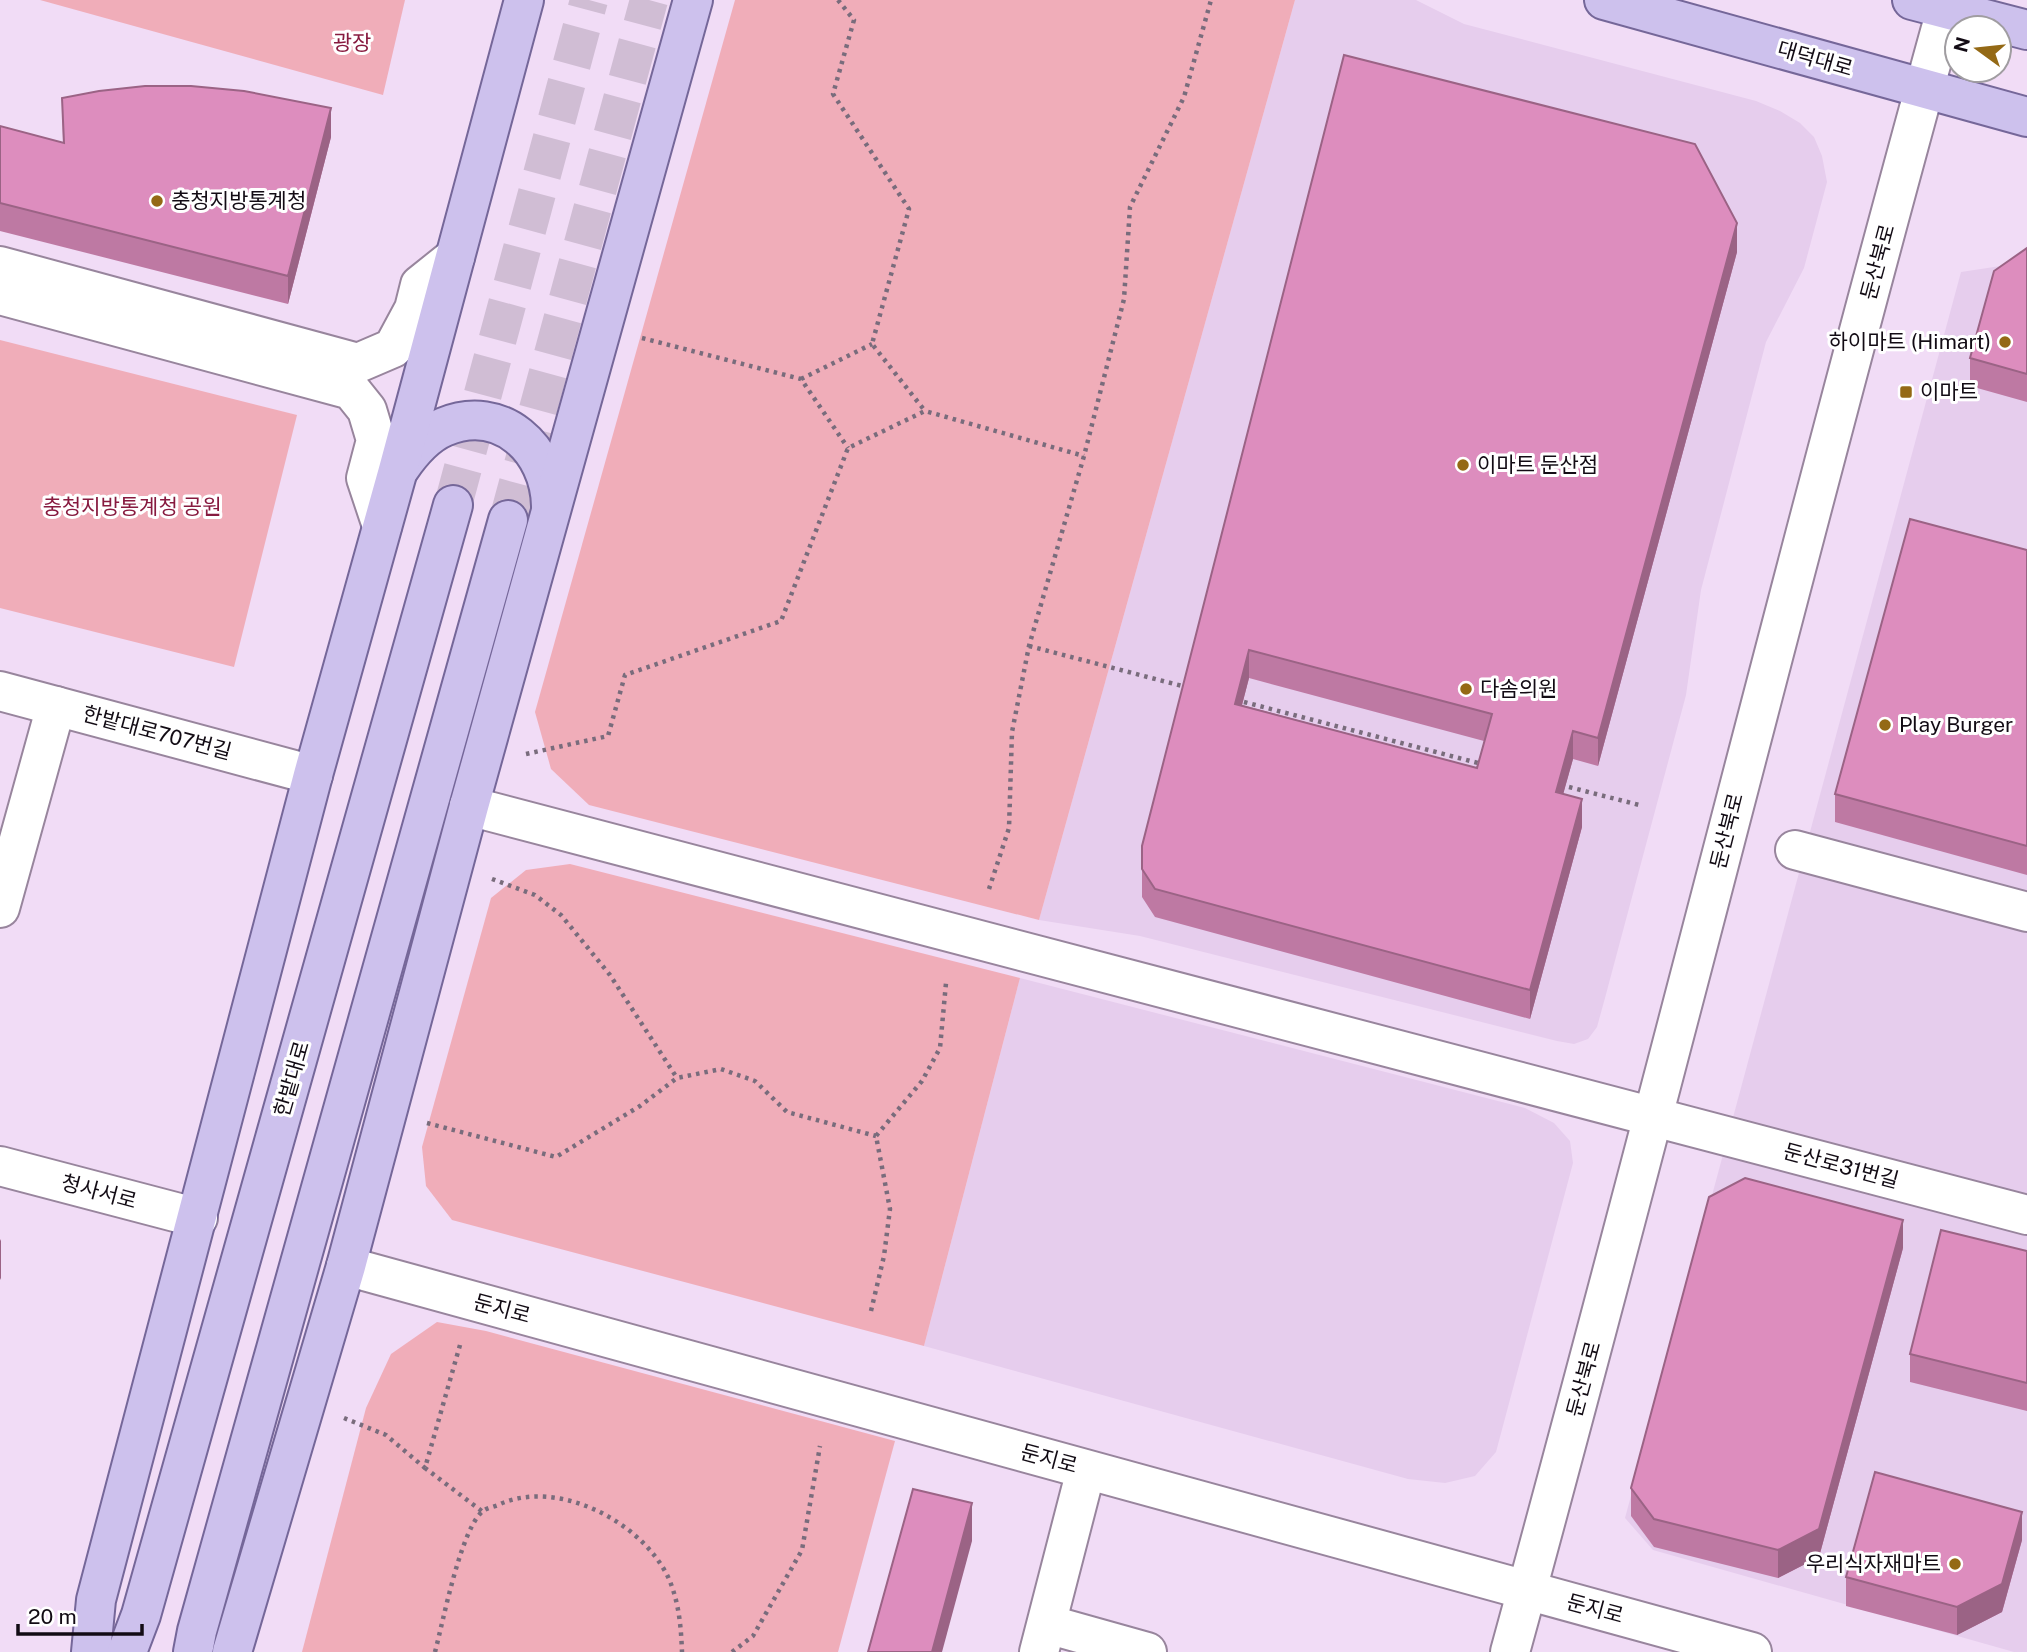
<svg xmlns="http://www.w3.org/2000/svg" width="2027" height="1652" viewBox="0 0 2027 1652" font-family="'Public Sans','Noto Sans KR',sans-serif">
	<rect width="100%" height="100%" fill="#f1dcf6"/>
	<!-- built -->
	<g fill="#e6cded">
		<path d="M1295,0H1416L1464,24L1756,101L1780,111L1800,123L1814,137L1822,156L1827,182L1804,268L1766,342L1701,590L1686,695L1605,998L1597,1027L1588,1039L1574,1044L1557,1041L1140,936L1039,920Z"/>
		<path d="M2027,262V1652H2014L1653,1550L1625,1518L1961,272Z"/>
		<path d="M1020,978L1525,1108L1554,1123L1570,1141L1573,1163L1496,1452L1475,1476L1445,1483L1408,1479L924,1346Z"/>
	</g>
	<!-- green -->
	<g fill="#f0adb9">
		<path d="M40,0H405L383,95Z"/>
		<path d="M735,0H1295L1039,920L589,805L551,769L535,712Z"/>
		<path d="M0,340L297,415L234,667L0,608Z"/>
		<path d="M570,864L1020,978L924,1346L452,1220L426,1186L422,1147L491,898L526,870Z"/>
		<path d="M437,1322L486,1331L895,1441L838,1652H302L366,1408L391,1354Z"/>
	</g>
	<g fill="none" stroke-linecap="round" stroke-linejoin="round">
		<!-- major-tunnel -->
		<g stroke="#d0bdd4" stroke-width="38" stroke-dasharray="38 19" stroke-linecap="butt">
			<path d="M453,505L589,0"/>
			<path d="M508,520L649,0"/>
		</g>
		<!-- minor casing -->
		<g stroke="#98859d" stroke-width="42">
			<g id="minor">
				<path d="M0,266L358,363L393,348L414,309L420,285L455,257"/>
				<path d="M0,295L351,390L367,410L376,440L366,478L382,526"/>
				<path d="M0,691L313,775"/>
				<path d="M469,806L2027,1215"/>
				<path d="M1795,850L2027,912"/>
				<path d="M0,908L56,706"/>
				<path d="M0,1166L198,1218"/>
				<path d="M346,1266L1752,1652"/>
				<path d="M1047,1624L1147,1652"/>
				<path d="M1039,1652L1086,1470"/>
				<path d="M1510,1652C1660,1106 1795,556 1946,10V0"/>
			</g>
		</g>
		<!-- major casing -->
		<g stroke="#756799" stroke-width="42">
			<g id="major">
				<path d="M1604,0L2027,117"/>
				<path d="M1912,0L2027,30"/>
				<path d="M400,468C411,452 425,435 444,427C501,403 550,449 551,506"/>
				<path d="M91,1652L96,1600L313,775L398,470L524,0"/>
				<path d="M127,1652L141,1615L453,505"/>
				<path d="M193,1652L197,1631L508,520"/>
				<path d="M232,1652L346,1266L469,806L693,0"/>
			</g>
		</g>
		<!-- path -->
		<g stroke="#796c7c" stroke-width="4.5" stroke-dasharray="3.5 5" stroke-linecap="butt">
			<path d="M838,0L854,20L833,94L909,209L872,344L925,411"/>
			<path d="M642,338L801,379L848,448"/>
			<path d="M801,379L872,344"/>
			<path d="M1029,646L1186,687"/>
			<path d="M1244,702L1482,764"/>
			<path d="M526,754L608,736L625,675L781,621L848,448L925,411L1084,456"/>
			<path d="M1569,787L1643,806"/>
			<path d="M492,879L535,895L561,915L610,975L677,1078"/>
			<path d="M989,889L1009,828L1012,732L1029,646L1084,456L1124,299L1130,207L1184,97L1211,0"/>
			<path d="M427,1123L556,1157L640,1106L677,1078L721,1069L755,1081L787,1112L876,1136"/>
			<path d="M871,1311L884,1256L890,1209L876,1136L922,1081L940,1048L946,983"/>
			<path d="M460,1345L425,1468L483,1512"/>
			<path d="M344,1418L386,1435L425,1468"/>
			<path d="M435,1652C443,1622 461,1528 483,1511C487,1508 493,1507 498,1505C557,1477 643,1522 669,1579C679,1603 681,1626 682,1652"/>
			<path d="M732,1652L753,1636L802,1550L820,1446"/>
		</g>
		<!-- minor -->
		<use href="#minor" stroke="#fff" stroke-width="38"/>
		<!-- major -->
		<use href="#major" stroke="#cdc1ed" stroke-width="38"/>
	</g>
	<!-- wall -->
	<g fill="#be79a3" fill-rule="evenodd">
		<path d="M1344,55L1737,252L1598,766L1573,759L1563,794L1582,827L1530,1019L1155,917L1142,897V846ZM1249,678L1484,741L1477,768L1242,705Z"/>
		<path d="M62,98L331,137L288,304L0,231V126L63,143Z"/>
		<path d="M2027,248V402L1970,386V358Z"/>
		<path d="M2027,550V875L1835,822V794Z"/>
		<path d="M1903,1248L1819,1557L1778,1578L1654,1547L1631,1516V1488Z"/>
		<path d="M2027,1251V1411L1910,1382V1354Z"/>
		<path d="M2022,1540L2002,1612L1957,1635L1846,1606V1577Z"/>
	</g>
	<!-- shaded-wall -->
	<g fill="#9b6385">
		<path d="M331,108V137L288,304V276Z"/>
		<path d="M1737,223V252L1598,766V738Z"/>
		<path d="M1249,650V678L1235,732V704Z"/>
		<path d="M1573,731V759L1556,820V792Z"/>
		<path d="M1582,799V827L1530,1019V990Z"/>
		<path d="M1903,1220V1248L1819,1557L1778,1578V1550Z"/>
		<path d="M1,1239V1278L0,1280V1241Z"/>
		<path d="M972,1503V1541L942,1652H932Z"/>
		<path d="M2022,1512V1540L2002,1612L1957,1635V1607Z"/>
	</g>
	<!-- building -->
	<g fill="#dd8dbe" stroke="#9b6385" stroke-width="2" fill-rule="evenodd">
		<path d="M1344,55L1695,144L1737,223L1598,738L1573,731L1556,792L1582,799L1530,990L1155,889L1142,869V846ZM1249,650L1492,714L1477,768L1235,704Z"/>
		<path d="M145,86H191L244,91L331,108L288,276L0,203V126L64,143L62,98L99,91Z"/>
		<path d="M2027,248V374L1970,358L1994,271Z"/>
		<path d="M1910,519L2027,550V846L1835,794Z"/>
		<path d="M1745,1178L1903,1220L1819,1529L1778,1550L1654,1519L1631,1488L1709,1197Z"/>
		<path d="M1941,1230L2027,1251V1383L1910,1354Z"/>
		<path d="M1875,1472L2022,1512L2002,1584L1957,1607L1846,1577Z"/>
		<path d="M913,1489L972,1503L932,1652H868Z"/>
	</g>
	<!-- markers -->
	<g fill="#946915" stroke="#fff" stroke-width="2.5">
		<circle cx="157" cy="201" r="7"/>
		<circle cx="2005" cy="342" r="7"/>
		<rect x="1899" y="385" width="14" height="14" rx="3.5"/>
		<circle cx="1463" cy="465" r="7"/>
		<circle cx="1466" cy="689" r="7"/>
		<circle cx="1885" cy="725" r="7"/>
		<circle cx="1955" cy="1564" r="7"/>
	</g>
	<g text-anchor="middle" stroke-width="6" stroke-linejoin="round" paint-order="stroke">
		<!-- park labels -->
		<g font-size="21" fill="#871a3f" stroke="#fff">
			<text x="352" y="50">광장</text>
			<text x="132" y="514">충청지방통계청 공원</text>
		</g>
		<!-- street labels -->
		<g font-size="21" fill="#120b14" stroke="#fff">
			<text transform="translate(1815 59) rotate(16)" y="7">대덕대로</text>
			<text transform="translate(1878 262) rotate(-75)" y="7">둔산북로</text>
			<text transform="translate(157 733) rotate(15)" y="7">한밭대로707번길</text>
			<text transform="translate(1727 831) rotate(-76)" y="7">둔산북로</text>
			<text transform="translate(292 1079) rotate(-74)" y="7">한밭대로</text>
			<text transform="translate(1841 1166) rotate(15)" y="7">둔산로31번길</text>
			<text transform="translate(99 1192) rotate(15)" y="7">청사서로</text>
			<text transform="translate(502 1309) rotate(15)" y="7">둔지로</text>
			<text transform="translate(1584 1379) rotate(-75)" y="7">둔산북로</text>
			<text transform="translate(1049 1459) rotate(15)" y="7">둔지로</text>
			<text transform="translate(1595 1609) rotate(15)" y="7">둔지로</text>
		</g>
		<!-- poi labels -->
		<g font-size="21" fill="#120b14" stroke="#fff" text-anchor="start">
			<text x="171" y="208">충청지방통계청</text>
			<text x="1991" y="349" text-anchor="end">하이마트 (Himart)</text>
			<text x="1920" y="399">이마트</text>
			<text x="1477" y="472">이마트 둔산점</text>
			<text x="1480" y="696">다솜의원</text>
			<text x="1899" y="732">Play Burger</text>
			<text x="1941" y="1571" text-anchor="end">우리식자재마트</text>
		</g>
	</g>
	<!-- north arrow -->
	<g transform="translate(1978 49) rotate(285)"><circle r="33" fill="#ffffff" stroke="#a09da1" stroke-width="2"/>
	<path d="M0-5L12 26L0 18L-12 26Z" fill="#946915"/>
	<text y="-10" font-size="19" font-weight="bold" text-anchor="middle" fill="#120b14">N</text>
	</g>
	<!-- scale -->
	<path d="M18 1624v10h124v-10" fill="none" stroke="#120b14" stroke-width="3.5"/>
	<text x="28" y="1624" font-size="21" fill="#120b14" stroke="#ffffff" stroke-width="5" paint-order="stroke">20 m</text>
</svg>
